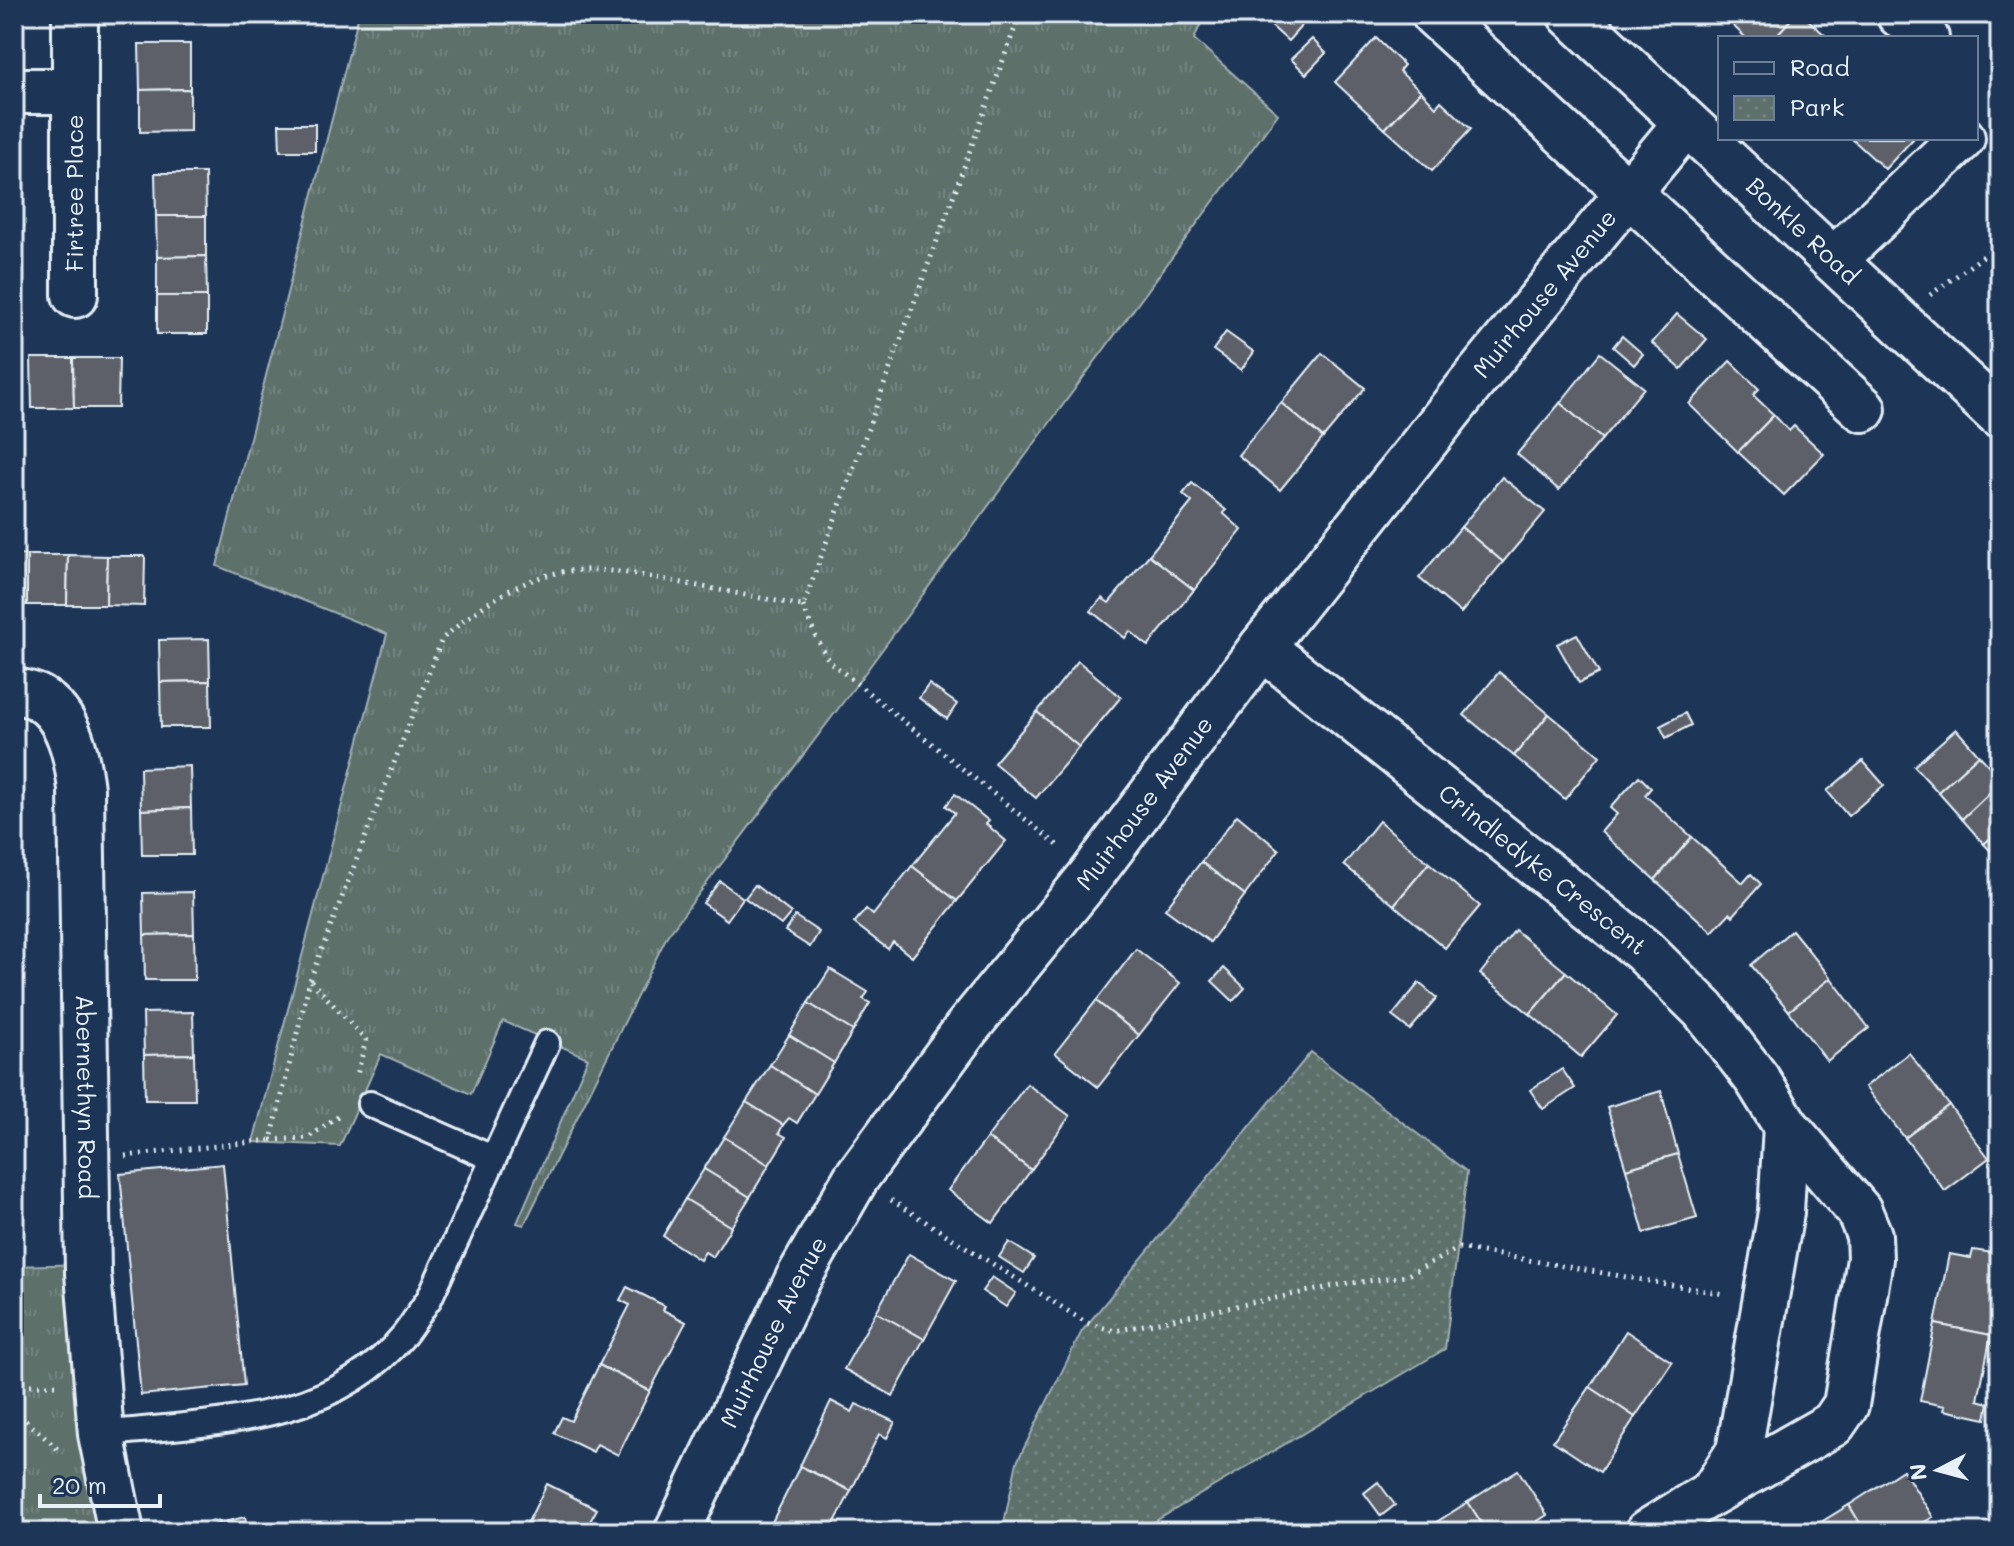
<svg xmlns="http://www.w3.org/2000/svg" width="2014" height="1546" viewBox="0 0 2014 1546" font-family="Mali,sans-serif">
	<defs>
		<pattern id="grass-tufts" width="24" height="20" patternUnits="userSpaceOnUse" patternTransform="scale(2)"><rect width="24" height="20" fill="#5d706b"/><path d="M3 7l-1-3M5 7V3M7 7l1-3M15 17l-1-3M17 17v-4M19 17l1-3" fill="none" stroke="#748581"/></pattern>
		<pattern id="park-dots" width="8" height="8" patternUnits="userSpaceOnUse" patternTransform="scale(2)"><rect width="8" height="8" fill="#5d706b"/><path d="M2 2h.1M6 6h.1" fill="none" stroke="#748581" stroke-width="1.8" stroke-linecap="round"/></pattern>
	</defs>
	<rect width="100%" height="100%" fill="#1d3557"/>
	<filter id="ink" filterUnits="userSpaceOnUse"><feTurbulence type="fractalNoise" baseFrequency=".0125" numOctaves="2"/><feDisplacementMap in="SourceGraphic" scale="16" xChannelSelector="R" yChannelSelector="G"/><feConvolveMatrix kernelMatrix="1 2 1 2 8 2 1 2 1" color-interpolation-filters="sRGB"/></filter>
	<g filter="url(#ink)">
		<!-- grass -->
		<g fill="url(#grass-tufts)" stroke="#a2b0b2" stroke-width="2">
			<path d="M359,14H1205L1194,39L1278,114L856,685L667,936L524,1225L517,1223L588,1058L503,1021L471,1094L381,1054L340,1146L253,1142L387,634L217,566Z"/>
			<path d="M87,1264L121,1532H21L14,1495V1266Z"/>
		</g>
		<!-- park -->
		<path fill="url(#park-dots)" stroke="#a2b0b2" stroke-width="2" d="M1311,1052L1467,1172L1445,1349L1137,1532H1002L1017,1462L1082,1331Z"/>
		<!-- building -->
		<g fill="#5d6168" stroke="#e8f1f8" stroke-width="2">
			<path d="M1258,14H1312L1288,41Z"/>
			<path d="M1721,14H1796L1774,38H1746Z"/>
			<path d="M1796,14H1802L1828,38H1774Z"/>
			<path d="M1376,38L1404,65L1399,71L1421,91L1385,129L1335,82Z"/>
			<path d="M1312,39L1326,53L1306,74L1291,59Z"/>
			<path d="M139,44H190V89L140,90Z"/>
			<path d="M190,89V131L140,132V90Z"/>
			<path d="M1421,91L1436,107L1441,101L1471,129L1432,171L1385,129Z"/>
			<path d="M279,124H315V151H280Z"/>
			<path d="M1851,138H1914L1885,169Z"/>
			<path d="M155,173H205L206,216H156Z"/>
			<path d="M14,215L24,226L14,236Z"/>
			<path d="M156,216H206V256L157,257Z"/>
			<path d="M206,256L207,296H157V257Z"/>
			<rect x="157" y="296" width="50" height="38"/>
			<path d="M1677,314L1707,339L1681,369L1652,343Z"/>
			<path d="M1226,332L1254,352L1241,370L1213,350Z"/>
			<path d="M1622,336L1643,354L1634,365L1613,347Z"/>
			<path d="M1322,353L1365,388L1323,438L1281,403Z"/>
			<path d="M1600,353L1644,388L1602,439L1560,403Z"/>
			<path d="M31,358H73L74,408H32Z"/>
			<path d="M73,358H119L118,408H74Z"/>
			<path d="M1730,361L1759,389L1753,395L1774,415L1738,452L1689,404Z"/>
			<path d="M1281,403L1323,438L1280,490L1238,455Z"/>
			<path d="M1560,403L1602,439L1559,490L1517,454Z"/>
			<path d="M1774,415L1789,431L1794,426L1824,454L1784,495L1738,452Z"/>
			<path d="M1502,477L1545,512L1503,562L1461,527Z"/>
			<path d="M1192,483L1226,510L1223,513L1242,530L1194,590L1149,555L1192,502L1183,494Z"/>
			<path d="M1461,527L1503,562L1461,613L1419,578Z"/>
			<path d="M14,555H27V605L14,604Z"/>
			<path d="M27,555H68L67,605H27Z"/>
			<path d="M68,555L107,556L106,605H67Z"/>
			<path d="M1149,555L1194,590L1148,646L1130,631L1125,638L1091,611L1102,598L1109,603Z"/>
			<path d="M107,556H145L144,606L106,605Z"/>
			<path d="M1577,634L1599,673L1579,683L1557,644Z"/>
			<path d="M209,639L210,681L160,682L159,640Z"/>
			<path d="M1078,661L1121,697L1079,747L1037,712Z"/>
			<path d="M1499,672L1549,714L1514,756L1464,715Z"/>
			<path d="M210,681L211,727H161L160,682Z"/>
			<path d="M929,684L957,704L947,719L919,698Z"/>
			<path d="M1037,712L1079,747L1036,798L994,763Z"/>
			<path d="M1685,713L1691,725L1666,738L1660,726Z"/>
			<path d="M1549,714L1600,756L1565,799L1514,756Z"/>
			<path d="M1956,729L1979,755L1938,792L1914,766Z"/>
			<path d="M1979,755L2000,778V783L1962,819L1938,792Z"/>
			<path d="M1863,761L1884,785L1848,816L1827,791Z"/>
			<path d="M190,766L191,808L141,810L140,768Z"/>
			<path d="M1639,776L1651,788L1645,795L1692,837L1655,880L1601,832L1617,814L1610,808Z"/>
			<path d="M2000,783V830L1984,844L1962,819Z"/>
			<path d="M955,794L989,821L986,824L1006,841L957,901L912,866L955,813L946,806Z"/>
			<path d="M191,808L192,855H142L141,810Z"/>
			<path d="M1237,815L1279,850L1245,895L1201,862Z"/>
			<path d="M1379,821L1429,863L1394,905L1344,865Z"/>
			<path d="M2000,830V861L1984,844Z"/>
			<path d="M1692,837L1743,883L1751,874L1761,884L1733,916L1730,913L1712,932L1655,880Z"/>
			<path d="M1201,862L1245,895L1210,942L1165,909Z"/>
			<path d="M1429,863L1480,906L1445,948L1394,905Z"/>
			<path d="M912,866L957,901L912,957L893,942L888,949L854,923L866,909L873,915Z"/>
			<path d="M720,881L743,898L727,920L703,903Z"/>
			<path d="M755,885L791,913L781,925L745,898Z"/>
			<path d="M193,892L194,934L144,935L143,893Z"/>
			<path d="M795,916L819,932L810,947L785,931Z"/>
			<path d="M1515,930L1566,972L1530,1014L1480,974Z"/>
			<path d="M1792,930L1831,978L1789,1011L1751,965Z"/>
			<path d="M194,934L195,980H145L144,935Z"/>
			<path d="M1136,949L1180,983L1139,1035L1096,1001Z"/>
			<rect x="14" y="954" width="2" height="43"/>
			<path d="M1224,968L1245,988L1233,1001L1212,981Z"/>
			<path d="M830,969L868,992L863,999L870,1003L853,1031L808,1003Z"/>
			<path d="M1566,972L1617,1015L1581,1057L1530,1014Z"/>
			<path d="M1831,978L1869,1028L1827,1061L1789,1011Z"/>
			<path d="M1419,983L1437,998L1410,1030L1392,1016Z"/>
			<path d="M14,997H16L17,1037H14Z"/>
			<path d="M1096,1001L1139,1035L1098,1087L1055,1053Z"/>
			<path d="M808,1003L853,1031L834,1063L789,1035Z"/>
			<path d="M193,1012L194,1054L144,1055L143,1013Z"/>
			<path d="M789,1035L834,1063L815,1094L770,1065Z"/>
			<rect x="14" y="1037" width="3" height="40"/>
			<path d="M1909,1053L1949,1105L1905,1138L1865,1087Z"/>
			<path d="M194,1054L195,1100H145L144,1055Z"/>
			<path d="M770,1065L815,1094L797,1123L789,1118L783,1125L746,1102Z"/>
			<path d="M1562,1069L1575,1088L1543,1109L1530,1090Z"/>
			<rect x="14" y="1077" width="3" height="38"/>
			<path d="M1027,1084L1070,1116L1031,1170L987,1138Z"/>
			<path d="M1661,1091L1678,1154L1626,1169L1607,1107Z"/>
			<path d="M746,1102L783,1125L779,1133L786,1137L769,1165L724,1137Z"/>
			<path d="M1949,1105L1989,1158L1945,1191L1905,1138Z"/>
			<path d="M724,1137L769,1165L750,1197L704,1169Z"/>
			<path d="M987,1138L1031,1170L993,1223L948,1190Z"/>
			<path d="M14,1153H17L18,1195H14Z"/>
			<path d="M1678,1154L1697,1218L1644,1233L1626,1169Z"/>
			<path d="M223,1164L244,1385L141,1395L120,1174Z"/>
			<path d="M704,1169L750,1197L731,1227L685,1199Z"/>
			<path d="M14,1195H18L19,1242H14Z"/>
			<path d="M685,1199L731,1227L713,1257L705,1252L700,1260L663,1236Z"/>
			<path d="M1009,1242L1034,1258L1024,1273L999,1257Z"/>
			<path d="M1973,1250L2000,1254V1289L1991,1335L1935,1324L1949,1254L1971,1258Z"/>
			<path d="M909,1254L956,1281L924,1339L876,1312Z"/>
			<path d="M992,1277L1016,1293L1006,1307L982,1291Z"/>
			<path d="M627,1287L665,1306L663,1310L686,1322L650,1391L599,1365L630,1305L620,1300Z"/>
			<path d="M876,1312L924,1339L893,1396L844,1369Z"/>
			<path d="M1935,1324L1991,1335L1978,1400L1989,1403L1986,1419L1944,1410L1945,1406L1920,1401Z"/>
			<path d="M1626,1331L1672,1362L1635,1417L1590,1387Z"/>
			<path d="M599,1365L650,1391L618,1455L597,1444L593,1452L554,1433L562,1417L571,1421Z"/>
			<path d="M1590,1387L1635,1417L1600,1472L1553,1441Z"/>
			<path d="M831,1401L852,1412L856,1404L895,1422L887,1438L879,1434L851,1491L800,1466Z"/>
			<path d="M800,1466L851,1491L830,1532H767Z"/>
			<path d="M1518,1470L1547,1515L1521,1532H1487L1468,1502Z"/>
			<path d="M1903,1470L1933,1517L1908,1532H1865L1849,1505Z"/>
			<path d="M1378,1482L1395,1505L1381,1516L1364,1493Z"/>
			<path d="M547,1484L597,1509L584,1532H523Z"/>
			<path d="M1468,1502L1487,1532H1421Z"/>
			<path d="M1849,1505L1865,1532H1805Z"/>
			<path d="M245,1517L248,1532H184Z"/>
		</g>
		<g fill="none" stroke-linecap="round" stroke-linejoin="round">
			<!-- lane casing -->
			<g stroke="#e8f1f8" stroke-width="30">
				<g id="lane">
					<path d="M370,1104L492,1158"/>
					<path d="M101,1434C206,1422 331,1425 404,1335C413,1324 420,1311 429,1299L547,1043"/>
				</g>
			</g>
			<!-- street casing -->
			<g stroke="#e8f1f8" stroke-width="50">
				<g id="street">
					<path d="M1434,14L1863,409"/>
					<path d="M1899,14L1926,38"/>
					<path d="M14,91H75"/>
					<path d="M1834,260L1962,138"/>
					<path d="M75,295V14"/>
					<path id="s1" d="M1262,647L1643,950L1704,1010L1757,1079L1786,1126L1781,1212L1739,1451L1713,1492L1648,1532"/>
					<path id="s2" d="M14,690C22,693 32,694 39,698C70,716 77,757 81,789L88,1273L101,1434L121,1532"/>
					<path d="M1715,1491L1833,1424L1846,1405L1870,1259L1869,1235L1859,1211L1786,1126"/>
					<path id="s3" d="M677,1532L798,1279L856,1178L966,1029L1093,873L1262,647L1470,385L1686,123"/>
				</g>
			</g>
			<!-- secondary casing -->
			<g stroke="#e8f1f8" stroke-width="50">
				<g id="secondary">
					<path id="s4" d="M1570,14L2000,416"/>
				</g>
			</g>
			<!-- path -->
			<g stroke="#e8f1f8" stroke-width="5" stroke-dasharray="2 6" stroke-linecap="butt">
				<path d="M1930,295L2000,244"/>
				<path d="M803,606L815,635L829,661L1061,848"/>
				<path d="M311,981L366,1040L357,1075"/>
				<path d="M271,1140L308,1138L342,1113"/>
				<path d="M125,1156L271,1140L310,980L442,639C472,613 502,590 541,577C590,561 644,576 693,585C730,592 766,599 803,606L1020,14"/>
				<path d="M891,1200L1087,1323L1115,1331L1344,1284L1406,1276L1459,1248L1724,1294"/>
				<path d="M14,1385H57"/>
				<path d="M14,1410L61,1452"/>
			</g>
			<!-- lane -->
			<use href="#lane" stroke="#1d3557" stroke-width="24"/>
			<!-- street -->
			<use href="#street" stroke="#1d3557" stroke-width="44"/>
			<!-- secondary -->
			<use href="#secondary" stroke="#1d3557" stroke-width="44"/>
		</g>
	</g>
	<g text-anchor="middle" stroke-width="8" stroke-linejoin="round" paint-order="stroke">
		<!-- street labels -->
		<g font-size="24" fill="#e8f1f8" stroke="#1d3557">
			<text transform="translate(75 193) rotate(-90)" y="8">Firtree Place</text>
			<text dy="8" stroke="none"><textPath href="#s4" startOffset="318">Bonkle Road</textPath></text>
			<text dy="8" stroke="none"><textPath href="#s3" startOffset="1518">Muirhouse Avenue</textPath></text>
			<text dy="8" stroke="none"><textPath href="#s3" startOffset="870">Muirhouse Avenue</textPath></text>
			<text dy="8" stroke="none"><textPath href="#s1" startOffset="358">Crindledyke Crescent</textPath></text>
			<text dy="8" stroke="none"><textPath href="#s2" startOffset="438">Abernethyn Road</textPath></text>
			<text dy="8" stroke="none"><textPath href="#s3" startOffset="222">Muirhouse Avenue</textPath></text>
		</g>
	</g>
	<!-- margin -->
	<rect width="2014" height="1546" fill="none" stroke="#1d3557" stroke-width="48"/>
	<rect x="24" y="24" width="1966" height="1498" fill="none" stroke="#e8f1f8" stroke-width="3" filter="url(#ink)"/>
	<!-- legend -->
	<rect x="1718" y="36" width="260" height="104" fill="#1d3557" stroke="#6e8097" stroke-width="2"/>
	<rect x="1734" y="62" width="40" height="12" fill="#1d3557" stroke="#6e8097" stroke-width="2"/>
	<text x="1790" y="76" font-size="24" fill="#e8f1f8">Road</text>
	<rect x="1734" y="96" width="40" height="24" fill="url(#park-dots)" stroke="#6e8097" stroke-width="2"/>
	<text x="1790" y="116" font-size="24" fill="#e8f1f8">Park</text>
	<!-- north arrow -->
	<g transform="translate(1938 1470) rotate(264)" stroke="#1d3557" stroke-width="6" paint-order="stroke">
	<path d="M0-6L14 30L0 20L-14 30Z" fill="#e8f1f8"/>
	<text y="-12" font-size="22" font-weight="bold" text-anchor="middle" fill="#e8f1f8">N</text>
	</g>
	<!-- scale -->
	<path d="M40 1494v12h120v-12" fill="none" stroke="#e8f1f8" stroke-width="4"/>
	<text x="52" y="1494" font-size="24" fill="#e8f1f8" stroke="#1d3557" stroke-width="6" paint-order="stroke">20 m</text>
</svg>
